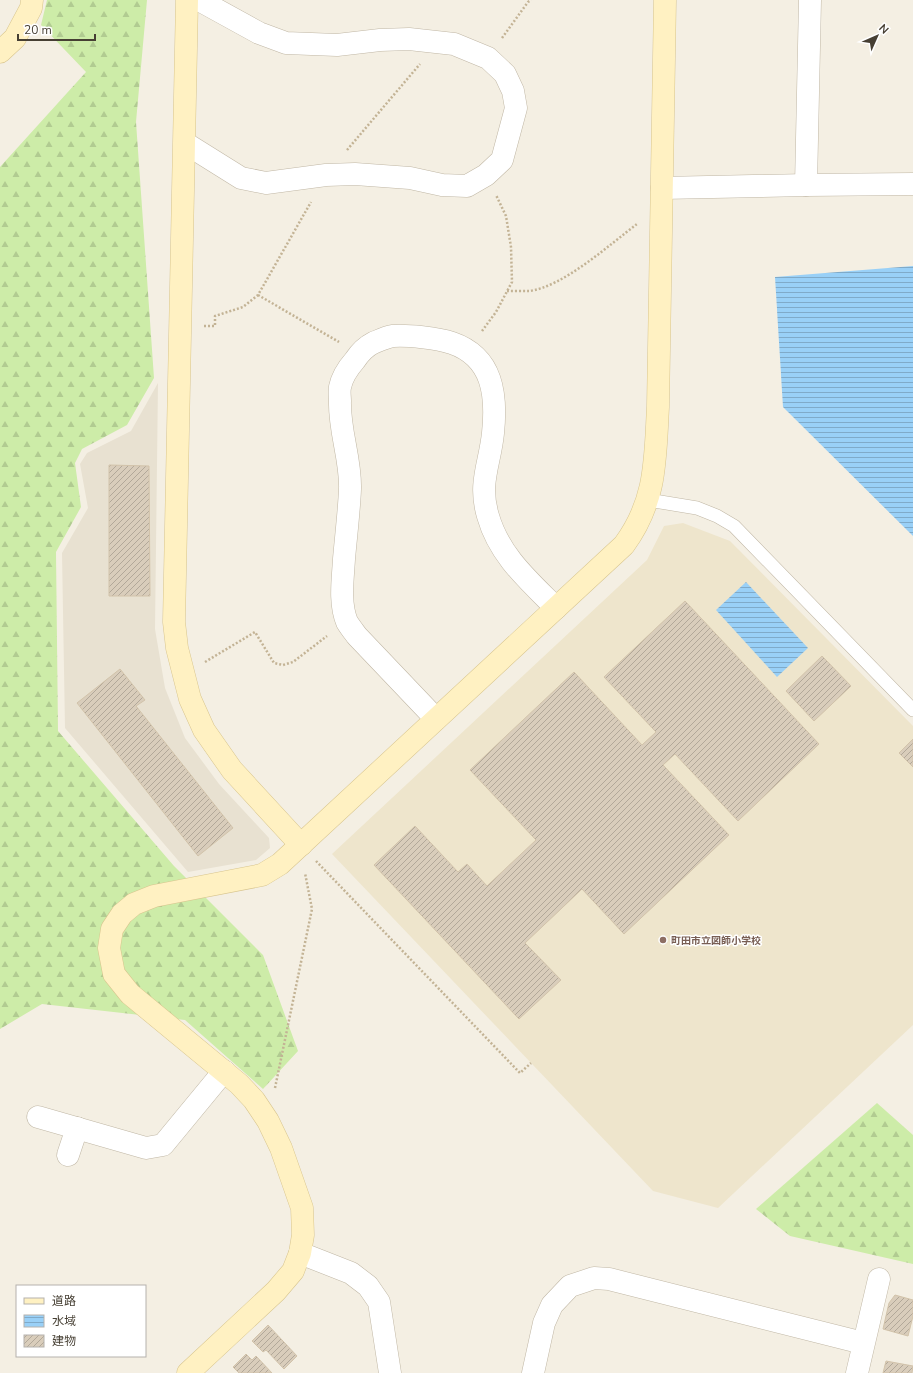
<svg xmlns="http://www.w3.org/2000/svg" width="913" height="1373" viewBox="0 0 913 1373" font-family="'Nunito Sans','Noto Sans JP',sans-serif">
	<defs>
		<pattern id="forest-firs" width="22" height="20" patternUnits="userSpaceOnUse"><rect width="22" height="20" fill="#cdeca8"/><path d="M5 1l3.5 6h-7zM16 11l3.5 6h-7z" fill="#b1cb91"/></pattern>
		<pattern id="water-rules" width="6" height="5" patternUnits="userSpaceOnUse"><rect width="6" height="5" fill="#99d0f7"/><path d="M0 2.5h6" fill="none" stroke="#7faac9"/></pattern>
		<pattern id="building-hatch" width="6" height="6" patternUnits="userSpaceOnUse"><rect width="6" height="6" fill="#d9cdbb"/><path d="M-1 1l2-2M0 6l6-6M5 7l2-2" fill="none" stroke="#b2a899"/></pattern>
	</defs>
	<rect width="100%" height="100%" fill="#f4efe3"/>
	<!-- residential -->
	<path fill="#e8e1d1" d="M158,383L155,629L165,688L185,738L219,784L269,838L270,848L256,860L188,872L65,728L62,553L88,508L80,464L87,453L131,431Z"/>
	<!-- education -->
	<path fill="#eee5cc" d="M683,523L730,541L913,726V1025L718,1208L653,1191L332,854L647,560L664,526Z"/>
	<!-- forest -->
	<g fill="url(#forest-firs)">
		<path d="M47,0H147L136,122L154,378L127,425L82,449L75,463L81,507L56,552L58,731L174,866L263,955L298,1051L263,1089L185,1020L42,1004L0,1029V167L86,72L41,25Z"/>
		<path d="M877,1103L913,1135V1264L790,1236L756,1209Z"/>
	</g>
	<!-- water -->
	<g fill="url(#water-rules)">
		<path d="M913,266V536L783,407L775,277Z"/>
		<path d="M746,582L808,648L777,677L716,610Z"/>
	</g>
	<!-- building -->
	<g fill="url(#building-hatch)" stroke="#d2c3aa">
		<path d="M109,465L149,466L150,596H109Z"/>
		<path d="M685,601L819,744L738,821L675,754L663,765L729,835L624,934L582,889L525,943L561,980L519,1019L374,865L415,826L458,872L467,864L487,886L536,840L470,770L574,672L642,745L656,732L604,677Z"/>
		<path d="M822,656L851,686L814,721L786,691Z"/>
		<path d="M120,669L145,700L136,706L233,828L198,856L77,703Z"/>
		<path d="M913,739V767L899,753Z"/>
		<path d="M895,1295L913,1300V1316L908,1336L883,1329L889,1303Z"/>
		<path d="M268,1325L297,1356L284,1369L266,1350L263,1352L252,1341Z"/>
		<path d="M246,1354L252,1360L256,1356L272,1373H239L233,1367Z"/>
		<path d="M886,1361L913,1366L912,1373H883Z"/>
	</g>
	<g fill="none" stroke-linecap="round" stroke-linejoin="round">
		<!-- lane casing -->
		<g stroke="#c0b7a5" stroke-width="14">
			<path id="lane" d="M648,500L697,508L717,516L734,526L913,710"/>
		</g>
		<!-- street casing -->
		<g stroke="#c0b7a5" stroke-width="23">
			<g id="street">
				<path d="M185,143L241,178L266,183L326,175L355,174L410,178L442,185L467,186L486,175L502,160L516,108L513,91L505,74L488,58L454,44L409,39L380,40L337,45L286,43L259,33L199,0"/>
				<path d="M806,185L810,0"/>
				<path d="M662,188L806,185L913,184"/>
				<path d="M436,719L357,636C354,632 350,627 347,622C339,603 343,578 344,559C346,536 349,512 350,489C351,459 339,431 340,401C340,397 339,392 340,387C342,377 348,368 355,360C359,354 365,347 373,343C378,341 386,337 393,336C408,335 437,338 452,343C493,357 497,395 493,433C490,464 478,483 488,516C499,555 528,580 556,608"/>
				<path d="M38,1117L146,1148L163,1145L224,1071"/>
				<path d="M68,1155L77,1128"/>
				<path d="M300,1253L351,1273L368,1286L379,1302L390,1373"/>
				<path d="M533,1373L544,1323L552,1305L570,1286L594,1278L609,1279L863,1343"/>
				<path d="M857,1373L879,1279"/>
			</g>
		</g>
		<!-- secondary casing -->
		<g stroke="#d8c58e" stroke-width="23">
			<g id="secondary">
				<path d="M187,0L174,622L177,648L190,699L204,730L232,770L301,845"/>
				<path d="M0,52L15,38L31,8L32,0"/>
				<path d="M188,1373L276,1291L293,1271L300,1253L303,1235L302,1208L281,1148L268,1121L254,1100L239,1084L130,994L114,974L109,948L112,929L122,914L134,904L154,896L262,875L280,864L624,545C657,500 655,459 658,407L665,0"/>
			</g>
		</g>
		<!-- path -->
		<g stroke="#c3b395" stroke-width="2.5" stroke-dasharray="2 2" stroke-linecap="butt">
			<path d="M502,38L528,2L531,0"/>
			<path d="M347,150L420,64"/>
			<path d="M507,291C514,291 522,291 529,291C563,287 609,245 637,224"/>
			<path d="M258,295L339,342"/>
			<path d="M204,326H215V316L243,307L258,295L311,202"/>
			<path d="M482,331L496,312L512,282L511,247L506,216L496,195"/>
			<path d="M205,662L255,632L274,663L283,665L293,662L327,636"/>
			<path d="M316,861L520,1073L531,1063"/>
			<path d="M275,1088L312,909L305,873"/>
		</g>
		<!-- lane -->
		<use href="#lane" stroke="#fff" stroke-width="13"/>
		<!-- street -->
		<use href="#street" stroke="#fff" stroke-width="22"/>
		<!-- secondary -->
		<use href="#secondary" stroke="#fff1c2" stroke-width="22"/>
	</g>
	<!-- markers -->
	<circle fill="#8d6e63" stroke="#fff" stroke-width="1.5" cx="663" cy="940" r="4"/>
	<g text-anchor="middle" stroke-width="3" stroke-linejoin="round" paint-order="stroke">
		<!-- education labels -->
		<g font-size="10" font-weight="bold" fill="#785e54" stroke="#fff" text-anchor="start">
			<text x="671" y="944">町田市立図師小学校</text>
		</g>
	</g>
	<!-- legend -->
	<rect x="16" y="1285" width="130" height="72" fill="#ffffff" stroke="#b5b2ad"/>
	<rect x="24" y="1298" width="20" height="6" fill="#fff1c2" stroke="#b5b2ad"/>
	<text x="52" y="1305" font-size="12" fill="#463f33">道路</text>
	<rect x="24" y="1315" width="20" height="12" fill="url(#water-rules)" stroke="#b5b2ad"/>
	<text x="52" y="1325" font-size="12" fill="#463f33">水域</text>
	<rect x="24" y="1335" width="20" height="12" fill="url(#building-hatch)" stroke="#b5b2ad"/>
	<text x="52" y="1345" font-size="12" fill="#463f33">建物</text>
	<!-- north arrow -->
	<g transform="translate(877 36) rotate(45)" stroke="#ffffff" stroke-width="3" paint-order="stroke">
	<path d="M0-3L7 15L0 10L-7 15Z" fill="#463f33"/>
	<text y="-6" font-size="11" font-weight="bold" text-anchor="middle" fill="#463f33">N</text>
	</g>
	<!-- scale -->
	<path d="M18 34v6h77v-6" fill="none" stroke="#463f33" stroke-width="2"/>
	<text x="24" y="34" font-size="12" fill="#463f33" stroke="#ffffff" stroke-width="3" paint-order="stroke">20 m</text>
</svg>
